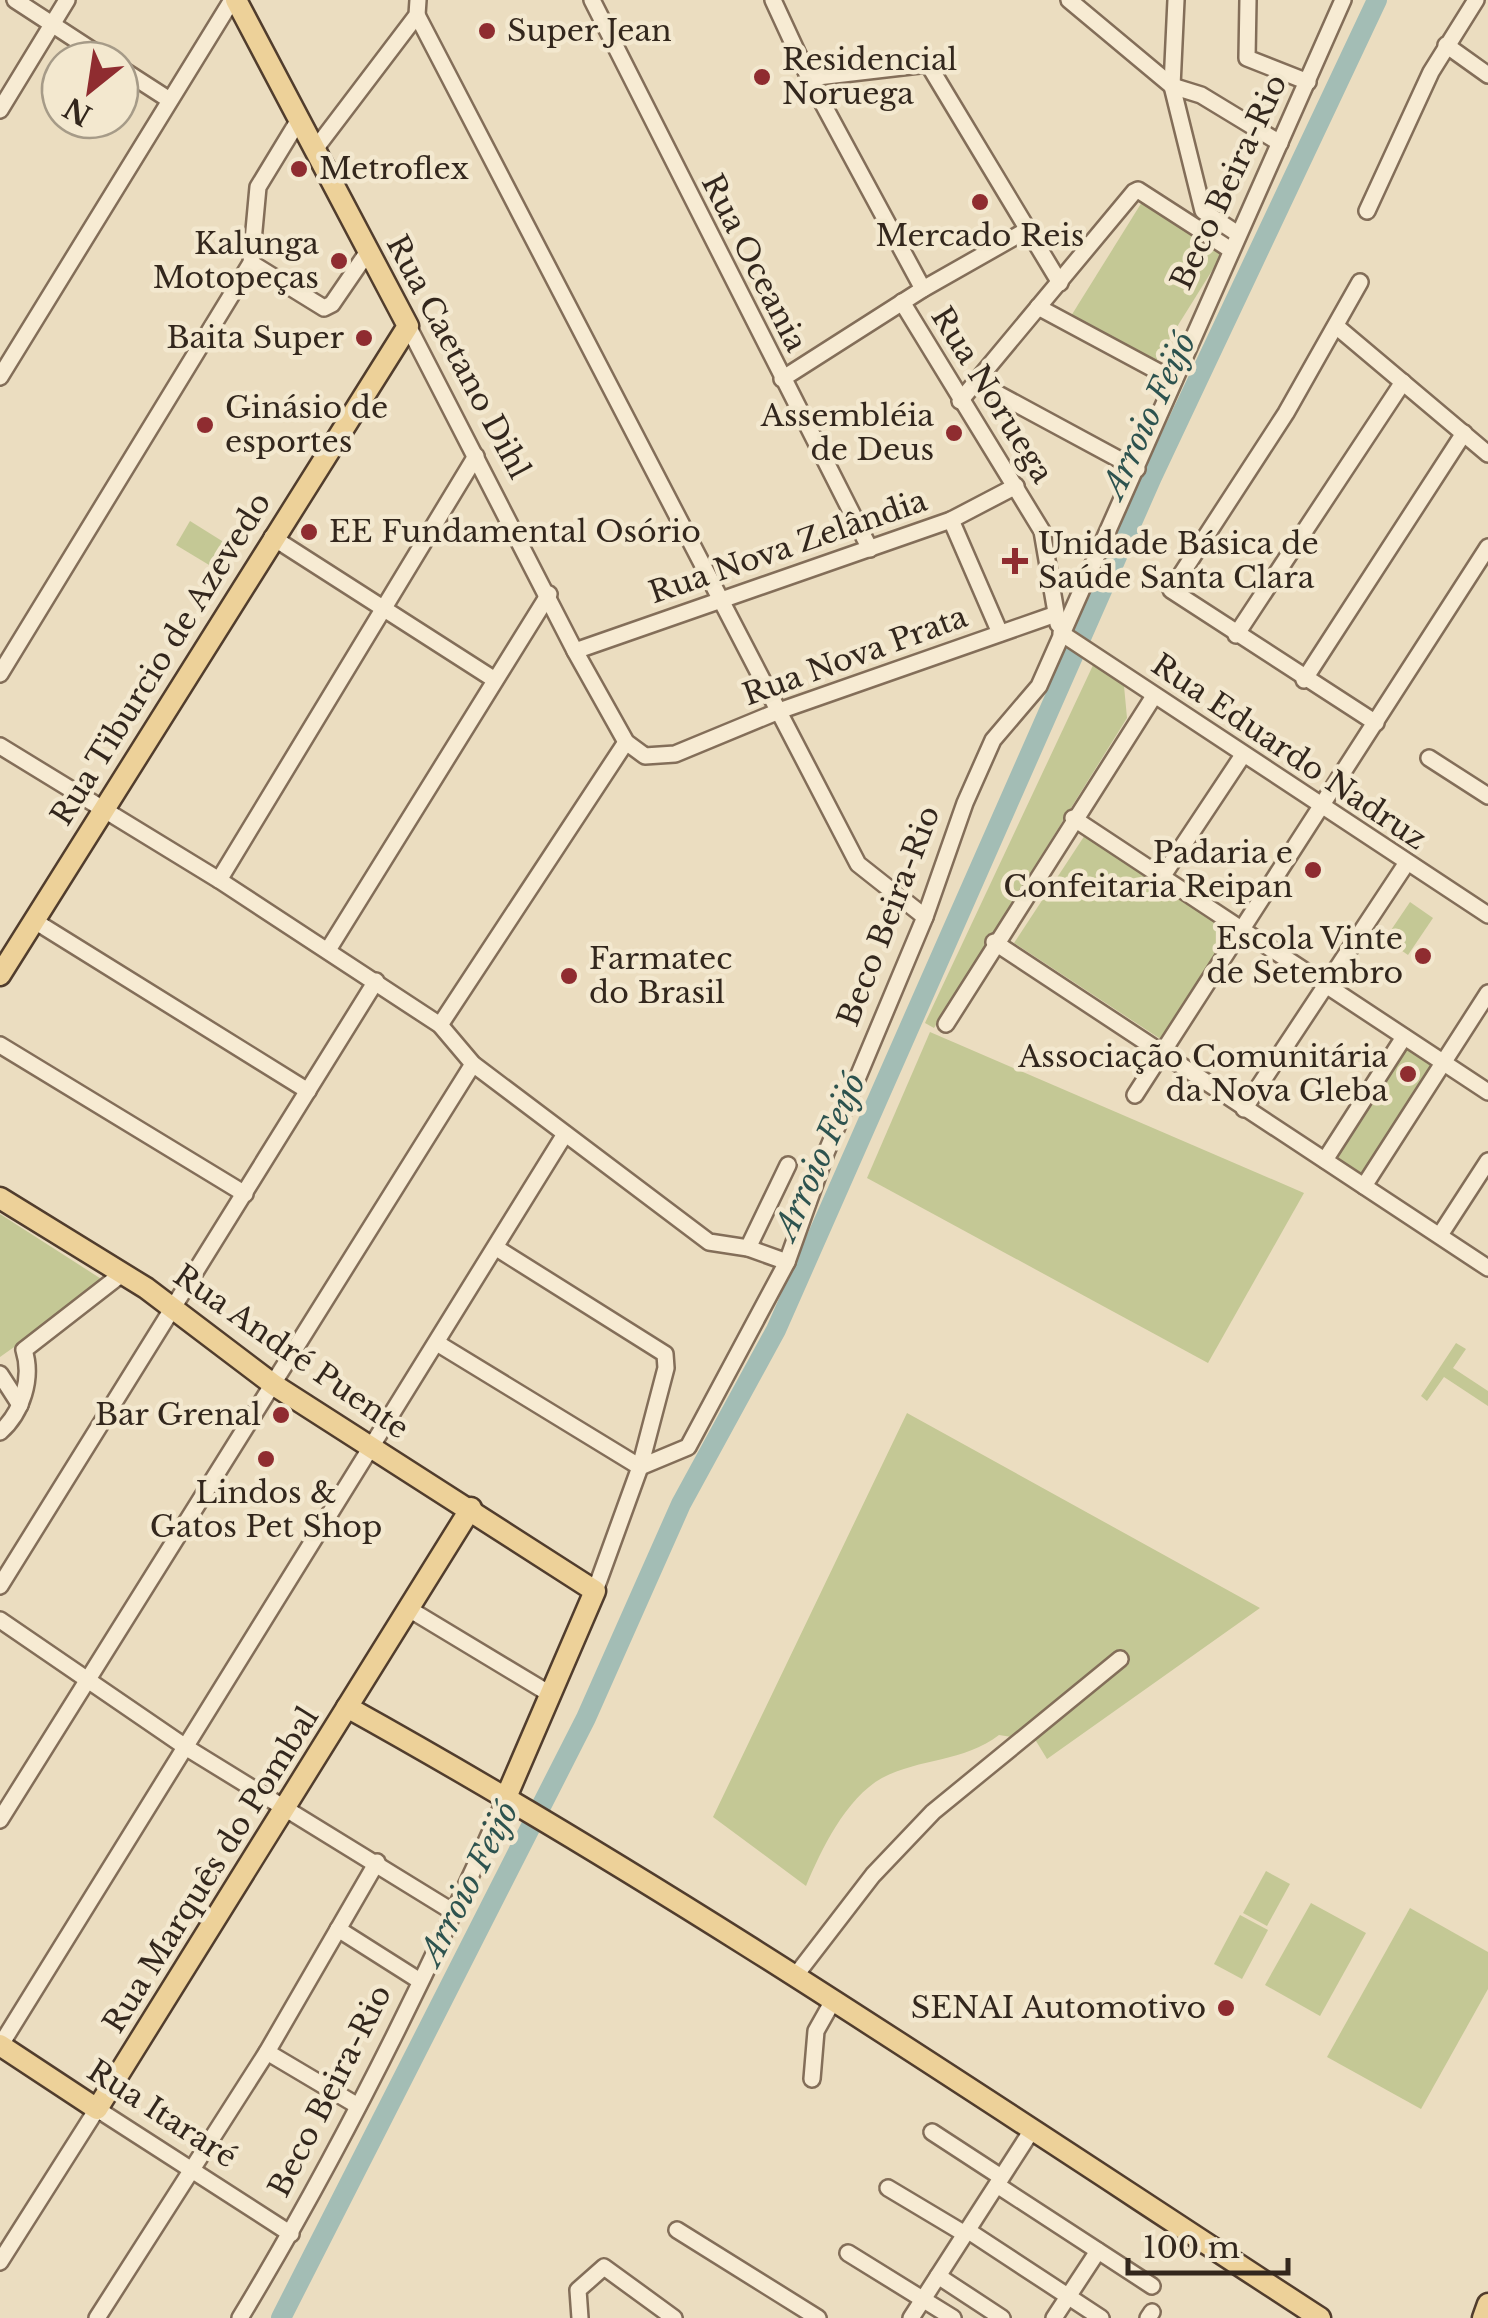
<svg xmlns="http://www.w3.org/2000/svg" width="1488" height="2318" viewBox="0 0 1488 2318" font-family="'Libre Baskerville',serif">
	<rect width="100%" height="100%" fill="#ebddc0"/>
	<!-- green -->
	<g fill="#c4c895">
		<path d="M1142,202L1223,253L1152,367L1071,316Z"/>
		<path d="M190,521L238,551L224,574L176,545Z"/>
		<path d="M1095,661L1124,686L1127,718L934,1028L925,1023Z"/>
		<path d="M1085,835L1233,932L1162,1040L1014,943Z"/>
		<path d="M1410,902L1433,918L1408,955L1385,939Z"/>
		<path d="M930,1032L1304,1193L1208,1363L867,1178Z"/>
		<path d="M1408,1045L1435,1064L1358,1178L1332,1160Z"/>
		<path d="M0,1214L106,1282L0,1357Z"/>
		<path d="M1456,1343L1466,1349L1453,1368L1488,1391V1406L1444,1377L1427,1401L1421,1396Z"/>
		<path d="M907,1413L1260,1608L1047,1759L1036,1741L999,1735C964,1762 920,1758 882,1778C846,1798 821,1850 806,1886L713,1817Z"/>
		<path d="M1266,1871L1290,1884L1267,1926L1243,1913Z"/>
		<path d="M1311,1903L1366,1933L1320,2016L1265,1985Z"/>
		<path d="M1410,1908L1488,1952V1989L1421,2109L1327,2057Z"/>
		<path d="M1240,1915L1268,1930L1242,1979L1214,1964Z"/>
	</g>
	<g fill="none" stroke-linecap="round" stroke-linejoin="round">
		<!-- river -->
		<path stroke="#a3bdb5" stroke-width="20" d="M281,2318L586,1718L681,1504L776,1330L1152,477L1377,0"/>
		<!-- minor casing -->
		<g stroke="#836e59" stroke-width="20">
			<g id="minor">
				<path d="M15,0L107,60"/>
				<path d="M592,0L870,549"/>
				<path d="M773,0L809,78L923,289"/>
				<path d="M1069,0L1172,86L1201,95L1280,143"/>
				<path d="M1176,0L1172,86L1203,211L1238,234"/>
				<path d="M1248,0L1247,58L1308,82"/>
				<path d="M417,15L858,864L925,917"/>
				<path d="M1446,45L1488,75"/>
				<path d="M120,68L168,99"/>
				<path d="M809,78L928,64L1060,283"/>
				<path d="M0,110L67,0"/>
				<path d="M316,148L417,15L418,0"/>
				<path d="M1367,211L1431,72L1476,0"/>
				<path d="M251,263L324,308L332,304L369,250"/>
				<path d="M1360,282L1286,413L1171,590L1376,723"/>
				<path d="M902,302L1042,531L1058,624"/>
				<path d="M1038,307L1172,379"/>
				<path d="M408,326L575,651L626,742L645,756L675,754L779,711L1056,614"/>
				<path d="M1336,326L1488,454"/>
				<path d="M0,377L232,0"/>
				<path d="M782,379L923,289L1027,230"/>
				<path d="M976,382L1137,469"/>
				<path d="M960,401L1134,192L1138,190L1231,250"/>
				<path d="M951,520L1000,633"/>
				<path d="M272,537L495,680"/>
				<path d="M1061,633L1488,915"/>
				<path d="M1236,635L1403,382"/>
				<path d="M575,651L951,520L1016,486"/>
				<path d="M0,674L251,263L258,187L300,118"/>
				<path d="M1304,680L1464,433"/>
				<path d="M0,746L219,880L440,1025L473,1064L709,1242L748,1248L787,1262"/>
				<path d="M1429,758L1488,796"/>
				<path d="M1073,818L1488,1092"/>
				<path d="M1162,877L1243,755"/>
				<path d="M219,880L476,456"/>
				<path d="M33,920L308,1091"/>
				<path d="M994,942L1488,1268"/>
				<path d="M328,950L549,594"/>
				<path d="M946,1024L1154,696"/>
				<path d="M440,1025L626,742"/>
				<path d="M0,1045L245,1194"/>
				<path d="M1135,1095L1488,547"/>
				<path d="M1244,1109L1406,864"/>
				<path d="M1325,1160L1404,1037"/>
				<path d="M1364,1186L1488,993"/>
				<path d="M1440,1235L1488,1161"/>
				<path d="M748,1248L788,1165"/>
				<path d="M498,1249L665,1354L666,1368L640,1467L595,1591"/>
				<path d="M437,1343L640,1467"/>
				<path d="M0,1374L20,1405"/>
				<path d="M0,1432C22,1413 33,1378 24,1350L123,1273"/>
				<path d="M640,1467L688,1447L787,1262L826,1153L925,917L965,803L993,740L1039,686L1343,0"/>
				<path d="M0,1586L376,981"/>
				<path d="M409,1609L550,1694"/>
				<path d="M0,1620L187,1748L455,1913"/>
				<path d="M0,1820L473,1064"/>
				<path d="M338,1929L420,1981"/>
				<path d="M796,1975L873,1875L933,1812L1120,1659"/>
				<path d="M0,2046L565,1134"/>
				<path d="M267,2052L358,2106"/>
				<path d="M812,2079L816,2031L834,1999"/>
				<path d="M932,2132L1001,2177"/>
				<path d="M997,2185L1152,2286"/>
				<path d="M888,2188L965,2234"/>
				<path d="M677,2230L818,2318"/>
				<path d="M967,2230L1101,2318"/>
				<path d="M848,2253L953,2318"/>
				<path d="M0,2262L97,2109L291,2234"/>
				<path d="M938,2276L1002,2318"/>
				<path d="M97,2318L267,2052L377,1862"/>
				<path d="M240,2318C341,2151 428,1974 507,1795"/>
				<path d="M580,2318L578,2290L604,2267L674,2318"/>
				<path d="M911,2318L1032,2130"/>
				<path d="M1054,2318L1098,2251"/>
				<path d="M1148,2318L1152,2312"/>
			</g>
		</g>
		<!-- major casing -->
		<g stroke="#513d2d" stroke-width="25">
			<g id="major">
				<path d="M0,975L408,326L236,0"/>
				<path d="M0,1198L146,1288L274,1385L595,1591L507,1795"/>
				<path d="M347,1707C682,1893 999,2109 1320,2318"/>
				<path d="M0,2045L97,2109L471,1508"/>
				<path d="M1483,2318L1488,2304"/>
			</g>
		</g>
		<!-- minor -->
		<use href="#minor" stroke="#f7ebd3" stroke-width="15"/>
		<!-- major -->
		<use href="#major" stroke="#edd199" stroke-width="20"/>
	</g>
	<!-- markers -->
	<g fill="#8f2c30" stroke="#f3e8cf" stroke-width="4">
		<circle cx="487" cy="31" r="10"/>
		<circle cx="762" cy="77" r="10"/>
		<circle cx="299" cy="169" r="10"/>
		<circle cx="980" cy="202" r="10"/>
		<circle cx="339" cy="261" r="10"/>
		<circle cx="364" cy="338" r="10"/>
		<circle cx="205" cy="425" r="10"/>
		<circle cx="954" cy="433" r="10"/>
		<circle cx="309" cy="532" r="10"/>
		<path d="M1010 546h10v10h10v10h-10v10h-10v-10h-10v-10h10z"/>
		<circle cx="1313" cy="870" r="10"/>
		<circle cx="1423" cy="956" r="10"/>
		<circle cx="569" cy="976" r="10"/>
		<circle cx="1408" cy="1074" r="10"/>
		<circle cx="281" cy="1415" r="10"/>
		<circle cx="266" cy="1459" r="10"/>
		<circle cx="1226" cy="2008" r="10"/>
	</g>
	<g text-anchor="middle" stroke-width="9" stroke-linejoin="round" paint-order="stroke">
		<!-- poi labels -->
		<g font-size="30" fill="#33271d" stroke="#f3e8cf" text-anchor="end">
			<text x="507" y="41" text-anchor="start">Super Jean</text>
			<text x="782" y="70" text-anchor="start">Residencial<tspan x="782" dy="34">Noruega</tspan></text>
			<text x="319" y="179" text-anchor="start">Metroflex</text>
			<text x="980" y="246" text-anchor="middle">Mercado Reis</text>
			<text x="319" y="254">Kalunga<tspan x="319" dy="34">Motopeças</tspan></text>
			<text x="344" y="348">Baita Super</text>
			<text x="225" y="418" text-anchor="start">Ginásio de<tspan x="225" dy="34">esportes</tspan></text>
			<text x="934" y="426">Assembléia<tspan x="934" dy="34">de Deus</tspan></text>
			<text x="329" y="542" text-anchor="start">EE Fundamental Osório</text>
			<text x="1038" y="554" text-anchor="start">Unidade Básica de<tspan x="1038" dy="34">Saúde Santa Clara</tspan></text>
			<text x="1293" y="863">Padaria e<tspan x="1293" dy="34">Confeitaria Reipan</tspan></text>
			<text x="1403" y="949">Escola Vinte<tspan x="1403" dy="34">de Setembro</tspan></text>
			<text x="589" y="969" text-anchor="start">Farmatec<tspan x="589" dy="34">do Brasil</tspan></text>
			<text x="1388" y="1067">Associação Comunitária<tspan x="1388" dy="34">da Nova Gleba</tspan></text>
			<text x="261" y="1425">Bar Grenal</text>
			<text x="266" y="1503" text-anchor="middle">Lindos &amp;<tspan x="266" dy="34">Gatos Pet Shop</tspan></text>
			<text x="1206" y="2018">SENAI Automotivo</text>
		</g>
		<!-- street labels -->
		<g font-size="30" fill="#33271d" stroke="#f3e8cf">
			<text transform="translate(1229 182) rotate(-65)" y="10">Beco Beira-Rio</text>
			<text transform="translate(754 263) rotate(63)" y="10">Rua Oceania</text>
			<text transform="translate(458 357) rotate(62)" y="10">Rua Caetano Dihl</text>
			<text transform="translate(992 395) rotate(58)" y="10">Rua Noruega</text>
			<text transform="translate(788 547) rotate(-19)" y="10">Rua Nova Zelândia</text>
			<text transform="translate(855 656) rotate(-20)" y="10">Rua Nova Prata</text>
			<text transform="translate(161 659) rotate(-58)" y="10">Rua Tiburcio de Azevedo</text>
			<text transform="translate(1289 752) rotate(34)" y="10">Rua Eduardo Nadruz</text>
			<text transform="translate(889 916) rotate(-69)" y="10">Beco Beira-Rio</text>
			<text transform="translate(291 1352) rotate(35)" y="10">Rua André Puente</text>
			<text transform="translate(211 1870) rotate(-58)" y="10">Rua Marquês do Pombal</text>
			<text transform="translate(330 2091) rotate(-63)" y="10">Beco Beira-Rio</text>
			<text transform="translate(162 2114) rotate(33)" y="10">Rua Itararé</text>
		</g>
		<!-- water labels -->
		<g font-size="32" font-style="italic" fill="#2d534f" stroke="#f3e8cf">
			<text transform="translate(1149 415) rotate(-65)" y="11">Arroio Feijó</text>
			<text transform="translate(820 1156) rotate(-66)" y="11">Arroio Feijó</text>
			<text transform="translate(469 1883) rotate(-63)" y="11">Arroio Feijó</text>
		</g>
	</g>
	<!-- north arrow -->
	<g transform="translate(90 90) rotate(210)"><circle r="48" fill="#f3e8cf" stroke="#a69b88" stroke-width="2.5"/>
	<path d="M0-8L18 38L0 25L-18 38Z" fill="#8f2c30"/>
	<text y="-15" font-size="28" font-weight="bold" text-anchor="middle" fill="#33271d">N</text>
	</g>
	<!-- scale -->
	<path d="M1128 2258v15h160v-15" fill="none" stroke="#33271d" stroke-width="5"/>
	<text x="1143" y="2258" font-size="30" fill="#33271d" stroke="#f3e8cf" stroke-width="8" paint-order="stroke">100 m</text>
</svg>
